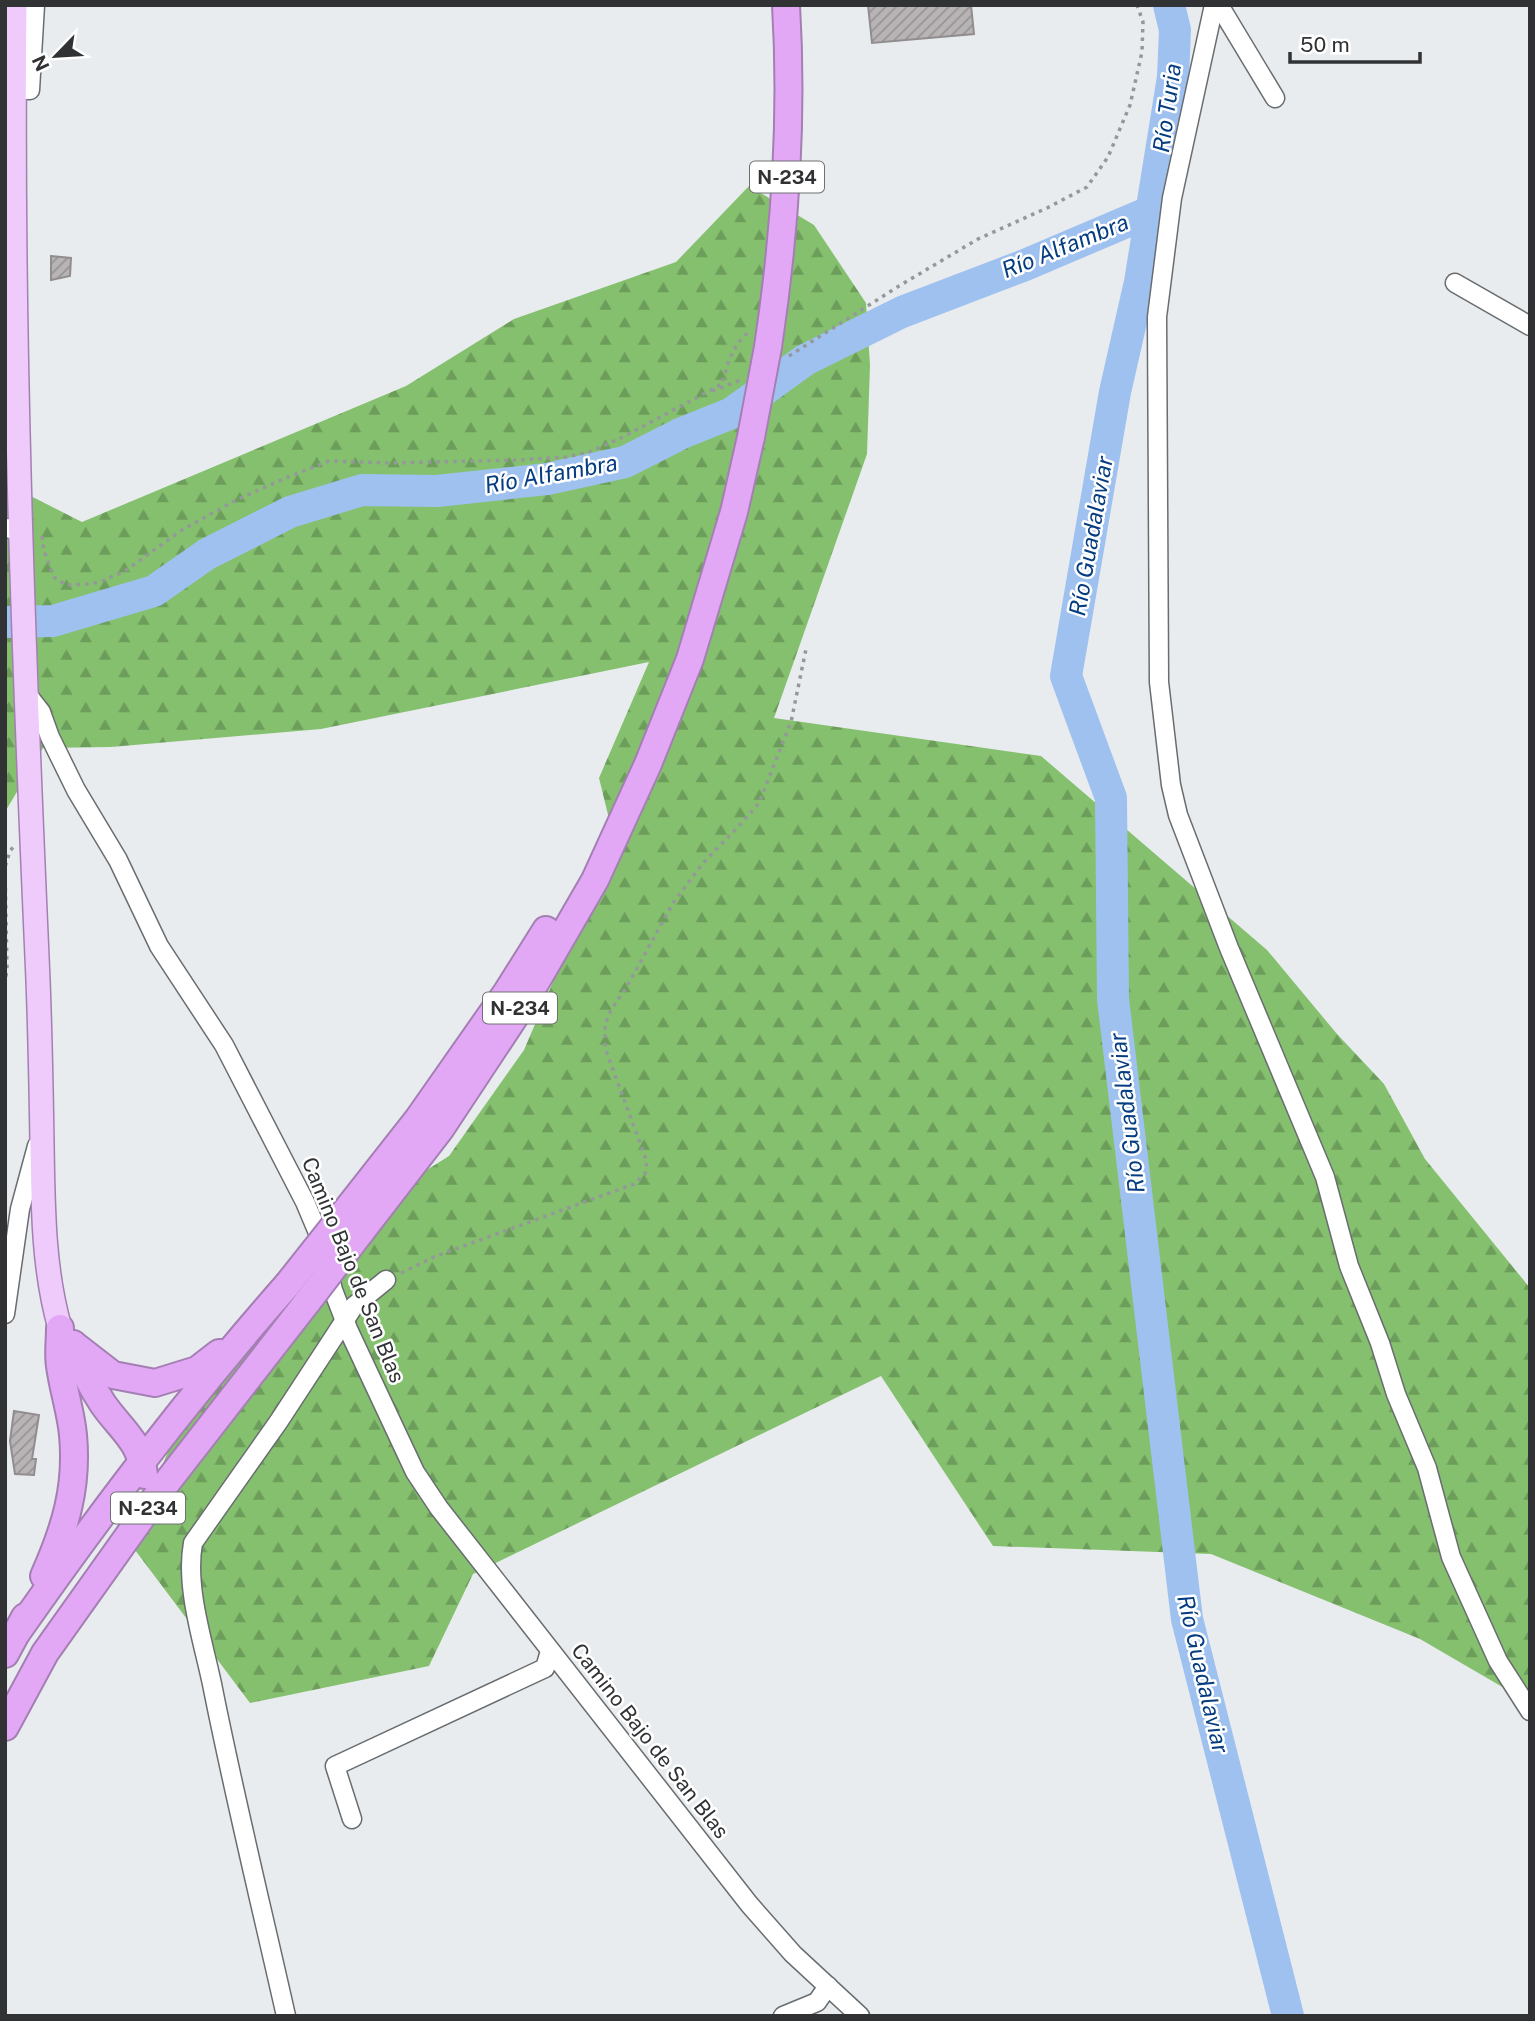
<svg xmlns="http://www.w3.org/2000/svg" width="1535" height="2021" viewBox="0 0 1535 2021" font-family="'Public Sans',sans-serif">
	<defs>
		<pattern id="forest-firs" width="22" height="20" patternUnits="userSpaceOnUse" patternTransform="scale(1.75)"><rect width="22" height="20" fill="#85c06e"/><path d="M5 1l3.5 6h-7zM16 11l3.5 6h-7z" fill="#6d9d5b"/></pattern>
		<pattern id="building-hatch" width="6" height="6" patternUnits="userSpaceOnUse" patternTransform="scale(1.75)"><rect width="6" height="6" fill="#b8b4b6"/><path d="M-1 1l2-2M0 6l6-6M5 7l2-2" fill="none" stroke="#969395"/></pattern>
	</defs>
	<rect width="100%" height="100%" fill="#e8ecef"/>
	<!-- forest -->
	<path fill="url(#forest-firs)" d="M749,186L814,225L866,303L870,365L867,454L774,718L1041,756L1267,950L1337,1034L1384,1084L1425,1159L1530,1288V1703L1420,1639L1211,1554L993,1546L881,1376L473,1574L429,1666L250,1703L129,1542L211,1353L319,1238L449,1156L524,1050L614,839L599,778L649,662L321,729L111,747L43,748L5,812V483L82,522L406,386L514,319L676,262Z"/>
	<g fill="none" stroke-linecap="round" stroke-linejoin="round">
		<!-- river -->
		<g stroke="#9fc1f0" stroke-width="32">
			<path d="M1169,5L1175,30L1173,77L1140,282L1115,392L1066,676L1111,798L1113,999L1187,1619L1288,2016"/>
			<path d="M5,622L53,621L154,591L207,554L290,512L362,490L437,491L547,479L625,462L682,433L732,413L805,360L902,312L1025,265L1152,211"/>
		</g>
	</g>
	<!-- building -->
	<g fill="url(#building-hatch)" stroke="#918d8f" stroke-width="2">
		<path d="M868,5H971L974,34L872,43Z"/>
		<path d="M51,256L71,258L70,276L51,280Z"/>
		<path d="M14,1411L39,1415L32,1459H36L34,1475L15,1474L10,1441Z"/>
	</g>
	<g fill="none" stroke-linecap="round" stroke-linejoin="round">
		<!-- minor casing -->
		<g stroke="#696d6f" stroke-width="21">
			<g id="minor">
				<path d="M1214,5L1172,198L1157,317L1159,682L1171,785L1178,815L1229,948L1325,1177L1349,1266L1380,1343L1396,1394L1427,1468L1451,1557L1498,1661L1530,1711"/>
				<path d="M1219,5L1275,98"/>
				<path d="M5,86L14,89L30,90L35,5"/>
				<path d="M1455,283L1530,326"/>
				<path d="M5,528L20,530"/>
				<path d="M27,694L41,712L50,737L76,790L118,860L159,946L224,1045L305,1202L321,1240L333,1290L348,1329L415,1472L439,1508L749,1904L793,1954L860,2016"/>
				<path d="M5,1314L20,1209L37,1146"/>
				<path d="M352,1819L335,1766L545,1668L550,1651"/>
				<path d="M286,2016C261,1905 234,1795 212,1684C203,1641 185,1587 193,1543L279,1421L345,1320L354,1306L386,1280"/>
				<path d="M783,2016L817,2002L828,1986"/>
			</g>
		</g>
		<!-- major casing -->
		<g stroke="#a47fb2" stroke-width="26">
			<path id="major" d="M15,5C11,323 23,640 37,957C40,1019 41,1081 42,1143C43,1205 43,1269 60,1328"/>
		</g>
		<!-- highway casing -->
		<g stroke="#a47fb2" stroke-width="30">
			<g id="highway">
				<path d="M768,347C785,234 793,120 786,5"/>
				<path d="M341,1217L418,1119L507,992L546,930"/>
				<path d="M360,1233L441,1128L525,1001L595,880L648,764L690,659L734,512L751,437"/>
				<path d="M73,1344C81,1367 89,1383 103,1404C121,1430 141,1441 144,1475"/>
				<path d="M73,1344L113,1375L155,1383L197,1370L219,1353"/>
				<path d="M44,1576C65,1529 78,1487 73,1435C71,1412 63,1389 60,1366C58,1354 60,1341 60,1328"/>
				<path d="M18,1631C102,1511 191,1394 288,1284"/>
				<path d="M5,1654L25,1617"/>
				<path d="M5,1727L45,1653L161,1490L308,1301"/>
			</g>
		</g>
		<!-- path -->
		<g stroke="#95989a" stroke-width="3.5" stroke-dasharray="3.5 5" stroke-linecap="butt">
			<path d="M789,356L899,286L978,239L1047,208L1087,187L1108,157L1130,105L1142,52L1143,22L1137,5"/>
			<path d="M712,391L741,380"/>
			<path d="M42,536L44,551L54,577L66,585L91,584L102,581L125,571L182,530L236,500L288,477L329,461L389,463L519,460L566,457L589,452L621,438L722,384C727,365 733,344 749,332"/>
			<path d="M5,985L7,967L5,867L10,851L14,846"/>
			<path d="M401,1273L436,1256L634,1184L645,1174L647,1162L605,1048V1024L611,1010L626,988L673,903L703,863L737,828L759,803L791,722L806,649"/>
		</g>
		<!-- minor -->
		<use href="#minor" stroke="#fff" stroke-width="18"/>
		<!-- major -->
		<use href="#major" stroke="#eecbfa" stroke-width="23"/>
		<!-- highway -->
		<use href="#highway" stroke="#e2a8f6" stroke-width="26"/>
		<!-- highway-bridge casing -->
		<g stroke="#a47fb2" stroke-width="30" stroke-linecap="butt">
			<g id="highway-bridge">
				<path d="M751,437L768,347"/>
				<path d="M288,1284L341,1217"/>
				<path d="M308,1301L360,1233"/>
			</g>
		</g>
		<!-- highway-bridge -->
		<use href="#highway-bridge" stroke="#e2a8f6" stroke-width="26"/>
	</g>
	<g text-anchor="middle" stroke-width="5" stroke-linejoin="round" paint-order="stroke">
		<!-- shield labels -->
		<g fill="#fff" stroke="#6f7071" stroke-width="2">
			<rect x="750" y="161.5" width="74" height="31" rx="5"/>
			<rect x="483" y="992.5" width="74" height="31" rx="5"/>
			<rect x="111" y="1492.5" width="74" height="31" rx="5"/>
		</g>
		<g font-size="19" font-weight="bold" fill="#313234">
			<text x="787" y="184">N-234</text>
			<text x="520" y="1015">N-234</text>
			<text x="148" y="1515">N-234</text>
		</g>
		<!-- street labels -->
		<g font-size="21" fill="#313234" stroke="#fff">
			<text transform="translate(353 1270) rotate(68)" y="7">Camino Bajo de San Blas</text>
			<text transform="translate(650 1741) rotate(52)" y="7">Camino Bajo de San Blas</text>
		</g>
		<!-- water labels -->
		<g font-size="23" font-style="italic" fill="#053d80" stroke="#fff">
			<text transform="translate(1167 108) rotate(-82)" y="8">Río Turia</text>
			<text transform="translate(1065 246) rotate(-22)" y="8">Río Alfambra</text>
			<text transform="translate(551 474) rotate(-10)" y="8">Río Alfambra</text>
			<text transform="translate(1091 536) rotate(-80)" y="8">Río Guadalaviar</text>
			<text transform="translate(1127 1113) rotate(-97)" y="8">Río Guadalaviar</text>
			<text transform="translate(1203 1674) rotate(77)" y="8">Río Guadalaviar</text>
		</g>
	</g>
	<!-- border -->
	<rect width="1535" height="2021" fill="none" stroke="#313234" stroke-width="14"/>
	<!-- north arrow -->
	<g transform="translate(56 56) rotate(245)" stroke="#ffffff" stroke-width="5" paint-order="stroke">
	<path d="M0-5L12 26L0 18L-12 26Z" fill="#313234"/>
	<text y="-10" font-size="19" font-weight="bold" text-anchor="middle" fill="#313234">N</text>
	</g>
	<!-- scale -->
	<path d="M1290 52v10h130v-10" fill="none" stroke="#313234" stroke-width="3.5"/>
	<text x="1300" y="52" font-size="21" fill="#313234" stroke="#ffffff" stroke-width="5" paint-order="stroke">50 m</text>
</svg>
